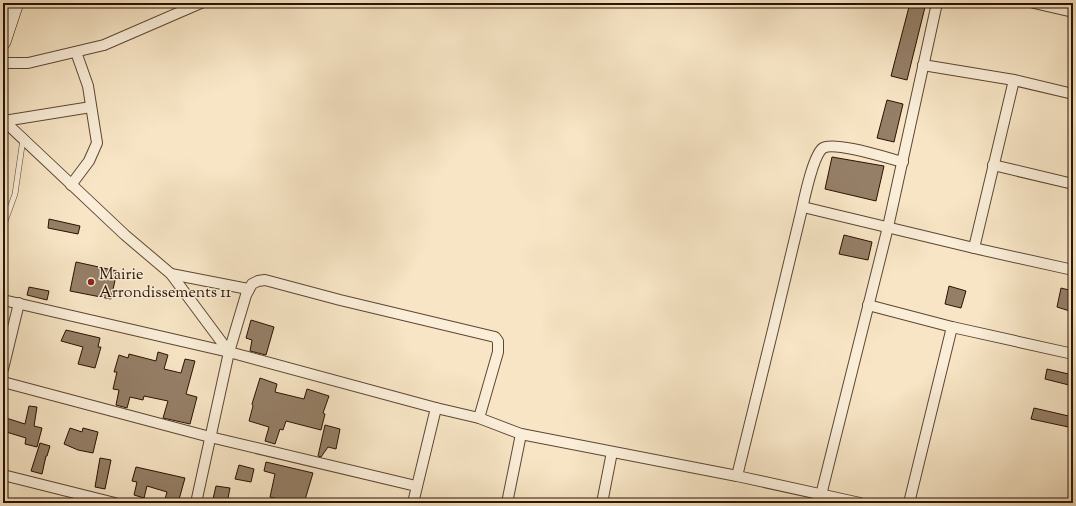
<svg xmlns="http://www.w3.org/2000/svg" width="1076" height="506" viewBox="0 0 1076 506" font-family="'Sorts Mill Goudy',serif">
	<rect width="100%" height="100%" fill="#f7e5c5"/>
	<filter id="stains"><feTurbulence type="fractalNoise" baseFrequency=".005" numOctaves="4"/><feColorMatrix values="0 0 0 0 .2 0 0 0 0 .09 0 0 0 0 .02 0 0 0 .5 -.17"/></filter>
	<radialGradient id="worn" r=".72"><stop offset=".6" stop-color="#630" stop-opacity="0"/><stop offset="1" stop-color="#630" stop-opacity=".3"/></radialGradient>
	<!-- building -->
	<g fill="#957f67" stroke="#2b1101">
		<path d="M910,3H926L907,80L891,76Z"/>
		<path d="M887,100L903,104L894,142L877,138Z"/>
		<path d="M832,157L884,166L876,201L825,189Z"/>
		<path d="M49,219L80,226L78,234L48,228Z"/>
		<path d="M844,235L872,242L868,260L839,254Z"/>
		<path d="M76,262L117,271L111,299L70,291Z"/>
		<path d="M949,286L966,291L961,308L945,304Z"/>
		<path d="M29,287L49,291L47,300L27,295Z"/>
		<path d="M1061,288L1073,291V312L1057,307Z"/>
		<path d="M251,320L274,327L266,355L250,351L252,340L246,338Z"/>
		<path d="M66,330L100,338L98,347H101L95,368L78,364L83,347L61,341Z"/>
		<path d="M158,352L168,355L164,369L181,373L185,359L195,361L186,394L197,397L190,424L163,418L168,401L144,396L143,400L130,397L127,408L116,405L119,390L113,389L117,372H114L119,355L128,358L129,354L156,361Z"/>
		<path d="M1047,369L1073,375V386L1045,379Z"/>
		<path d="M260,378L277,384L275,392L304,399L307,389L329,396L323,413L325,414L321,430L286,421L283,430L280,429L275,444L265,441L269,427L249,421L253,406L252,404Z"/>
		<path d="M29,406L37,407L34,426L42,428L37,447L25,444L26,438L3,431L6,418L25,424Z"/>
		<path d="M1034,408L1073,417V428L1031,419Z"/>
		<path d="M325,425L340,429L336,449L328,447L321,457L318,456Z"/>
		<path d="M70,428L82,432L83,428L98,432L93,453L78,450L64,444Z"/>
		<path d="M40,443L50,446L47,456H46L42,474L31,471Z"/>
		<path d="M100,458L111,460L105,489L95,487Z"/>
		<path d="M266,462L313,473L304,503H282V500L270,497L275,474L264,471Z"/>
		<path d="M239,465L254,469L251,482L235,479Z"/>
		<path d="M136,467L185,478L178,503H164L167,492L147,486L144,498L134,495L137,482L132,481Z"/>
		<path d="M216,486L230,488L227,503H212Z"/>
	</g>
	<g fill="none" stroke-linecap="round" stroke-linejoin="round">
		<!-- service casing -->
		<g stroke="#5e4632" stroke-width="6">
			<path id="service" d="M3,227L15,194L23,139"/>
		</g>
		<!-- minor casing -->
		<g stroke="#5e4632" stroke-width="12">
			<g id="minor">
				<path d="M1034,3L1073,12"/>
				<path d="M3,63H28L104,45L201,3"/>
				<path d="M923,65L1014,80L1073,94"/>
				<path d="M3,120L125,235L171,274L229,352"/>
				<path d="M4,121L91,107"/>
				<path d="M993,165L1073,184"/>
				<path d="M71,185L89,161L97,143L88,86L76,52"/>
				<path d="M803,207L974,248L1073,270"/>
				<path d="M974,248L1014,80"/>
				<path d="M171,274L248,289"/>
				<path d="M3,300L229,352L436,408L479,418L521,434L737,476L860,503"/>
				<path d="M868,305L952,327L1073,354"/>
				<path d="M3,369L19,303"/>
				<path d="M3,382L210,437L416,486"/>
				<path d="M3,475L115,503"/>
				<path d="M737,476C759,388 780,301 801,213C804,200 813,155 823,148C835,141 887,158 903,162"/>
				<path d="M196,503L229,352L246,295L252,284L258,281L265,280L340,300L495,337L498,341V352L479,418"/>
				<path d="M413,503L436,408"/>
				<path d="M507,503L521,434"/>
				<path d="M602,503L612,452"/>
				<path d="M819,503L888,227L937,3"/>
				<path d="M909,503L952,327"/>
			</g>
		</g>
		<!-- secondary casing -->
		<g stroke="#2b1101" stroke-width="16">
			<path id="secondary" d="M3,42L16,3"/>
		</g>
		<!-- service -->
		<use href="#service" stroke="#faeed9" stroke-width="5"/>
		<!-- minor -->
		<use href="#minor" stroke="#faeed9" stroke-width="10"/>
		<!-- secondary -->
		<use href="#secondary" stroke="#faeed9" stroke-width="15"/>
	</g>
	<!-- markers -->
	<circle fill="#8f2418" stroke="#faeed9" stroke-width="1.5" cx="91" cy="282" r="4"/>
	<g text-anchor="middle" stroke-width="3" stroke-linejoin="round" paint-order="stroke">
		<!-- poi labels -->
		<g font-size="16" fill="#2b1101" stroke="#faeed9" text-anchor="start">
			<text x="99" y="279">Mairie<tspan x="99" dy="18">Arrondissements 11</tspan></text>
		</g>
	</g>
	<!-- margin -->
	<rect width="1076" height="506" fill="none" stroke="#f7e5c5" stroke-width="16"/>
	<rect x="4" y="4" width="1068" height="498" fill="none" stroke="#2b1101" stroke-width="2"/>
	<rect x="8" y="8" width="1060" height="490" fill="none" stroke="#2b1101"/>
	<rect width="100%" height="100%" filter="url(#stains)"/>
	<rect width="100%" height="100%" fill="url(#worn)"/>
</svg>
